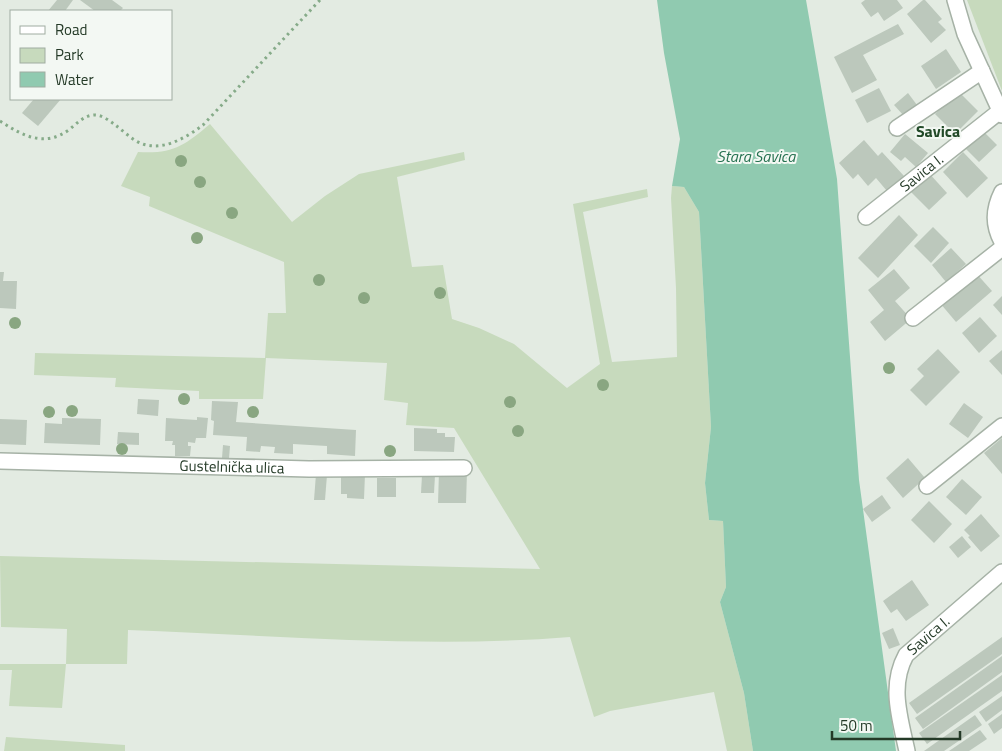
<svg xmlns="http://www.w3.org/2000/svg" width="1002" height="751" viewBox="0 0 1002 751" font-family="'Titillium Web',sans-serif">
	<rect width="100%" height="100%" fill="#e3ebe2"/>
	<!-- green -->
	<g fill="#c7dabd">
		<path d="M967,0H1002V91Z"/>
		<path d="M210,124L292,222L325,196L359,174L464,152L465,160L397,177L412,267L443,265L452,319L479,328L514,344L567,388L600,364L573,204L647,189L648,197L583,212L612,362L677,357L676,288L671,198L672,186L684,187L699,212L711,427L705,483L709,520L723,521L726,587L720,602L744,693L753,751H727L714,692L610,711L594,717L570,637C423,649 275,635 128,630L127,664H66L62,708L9,706L12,670H0V664H66L67,629L1,627L0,556L540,569L454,428L406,425L408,403L384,400L387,363L266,358L263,399H199V391L115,387L116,378L34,375L35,353L265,358L268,313H286L284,262L149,206L150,197L121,186L138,152C173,154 184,146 210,124Z"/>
		<path d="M6,737L125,745V751H4Z"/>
	</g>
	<!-- water -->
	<path fill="#90cab0" d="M657,0H806L837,179L859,480L896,751H753L744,693L720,602L726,587L723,521L709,520L705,483L711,427L699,212L684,187L672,186L680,139L664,53Z"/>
	<!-- building -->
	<g fill="#bcc8bc">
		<path d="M57,0H73L65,11H48Z"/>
		<path d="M80,0H112L123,8L120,11H95Z"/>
		<path d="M865,0H897L903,8L884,21L878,12L871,17L861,3Z"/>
		<path d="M923,0H925L942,19L938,22L946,30L931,43L907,14Z"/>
		<path d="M898,24L904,34L863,55L877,80L852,93L834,57Z"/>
		<path d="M946,49L961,72L936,89L921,66Z"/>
		<path d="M879,88L891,111L867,123L855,100Z"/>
		<path d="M958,91L978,111L955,134L935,114Z"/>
		<path d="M908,93L917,105L904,116L894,105Z"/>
		<path d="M34,99H61L38,126L22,113Z"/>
		<path d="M981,129L997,145L979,162L964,147Z"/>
		<path d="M905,134L928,153L916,167L905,157L901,161L890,152Z"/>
		<path d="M864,140L878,156L882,152L904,176L887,191L876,178L868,186L858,174L853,179L839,163Z"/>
		<path d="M963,152L988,178L967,198L943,172Z"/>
		<path d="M928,172L947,193L929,210L909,190Z"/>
		<path d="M899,215L918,235L878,278L858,258Z"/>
		<path d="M933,227L949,243L931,263L914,246Z"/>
		<path d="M951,248L966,264L946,282L932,265Z"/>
		<path d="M894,269L910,288L895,301L911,319L885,341L870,322L884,310L868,290Z"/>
		<path d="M0,272H4L3,281H17L16,309L0,308Z"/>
		<path d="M975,272L992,291L956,322L940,303Z"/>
		<path d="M1002,296V315L993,305Z"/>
		<path d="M980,317L997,336L979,353L962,333Z"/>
		<path d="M938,349L960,372L926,406L910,390L924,376L917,369Z"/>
		<path d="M1002,350V375L989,361Z"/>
		<path d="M138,399L159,400L158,416L137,414Z"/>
		<path d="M212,401L238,402L236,422L356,430L355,456L327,454V446L293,444V454L274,453L275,447L261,446L260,452L246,451L247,437L213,435L214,421L211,420Z"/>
		<path d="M964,403L983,417L968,438L949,424Z"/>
		<path d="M197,417L208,418L206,438H196L195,443L188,442V446H191L190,456H175V445H172L173,441H165L166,418L197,420Z"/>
		<path d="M62,418L101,419L100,445L44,443L45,423L62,424Z"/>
		<path d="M0,419L27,420L26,445L0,444Z"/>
		<path d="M414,428L437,429V433H445V437H455L454,452L414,451Z"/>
		<path d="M118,432L139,433V445L117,444Z"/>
		<path d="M1002,438V474L984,453Z"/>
		<path d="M223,445L230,446L229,458H222Z"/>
		<path d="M908,458L925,478L903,498L886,478Z"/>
		<path d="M439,472H467L466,503H438Z"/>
		<path d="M316,474L327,475L325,500H314Z"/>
		<path d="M341,474H365L364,499L347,498V494H341Z"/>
		<path d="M422,475H435L434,493H421Z"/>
		<rect x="377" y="478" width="19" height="19"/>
		<path d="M962,479L982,497L966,515L946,497Z"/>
		<path d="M882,495L891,508L872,522L863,509Z"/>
		<path d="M929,501L952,524L934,543L911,520Z"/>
		<path d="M981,514L1000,536L981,552L968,537L970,536L964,530Z"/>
		<path d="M962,536L971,547L958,558L949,547Z"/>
		<path d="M912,580L929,605L906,621L897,609L891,613L883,601Z"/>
		<path d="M893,628L900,645L889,649L882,633Z"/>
		<path d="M1002,637V654L917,714L909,703Z"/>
		<path d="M1002,656V672L923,729L915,718Z"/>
		<path d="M1002,675V691L927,744L919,733Z"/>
		<path d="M1002,696V710L986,722L979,712Z"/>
		<path d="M1002,714V728L994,734L988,724Z"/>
		<path d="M975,715L982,725L944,751H924Z"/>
		<path d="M980,730L987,739L969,751H949Z"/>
	</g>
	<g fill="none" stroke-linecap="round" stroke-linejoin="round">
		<!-- minor casing -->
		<g stroke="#a6b2a6" stroke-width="18">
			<g id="minor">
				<path d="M955,0L965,34L1002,115"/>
				<path d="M897,128L982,71"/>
				<path d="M1002,192C993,210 993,225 1002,242"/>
				<path id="s1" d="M866,217L1000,111"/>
				<path d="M913,318L1002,248"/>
				<path id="s2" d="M0,461L309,469L464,468"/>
				<path d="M927,486L1002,426"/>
				<path id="s3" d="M907,751C900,718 889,686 906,655L1002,572"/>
			</g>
		</g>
		<!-- path -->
		<path stroke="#86ab89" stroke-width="3" stroke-dasharray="2.5 4" stroke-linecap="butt" d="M0,121C23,136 45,148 70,129C77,123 84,116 93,115C101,114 108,120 114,124C121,129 128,136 136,141C159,154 184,139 203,125L320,0"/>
		<!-- minor -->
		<use href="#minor" stroke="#fff" stroke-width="15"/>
	</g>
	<!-- trees -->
	<g fill="#89a681">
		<circle cx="181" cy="161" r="6"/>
		<circle cx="200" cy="182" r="6"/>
		<circle cx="232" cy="213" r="6"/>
		<circle cx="197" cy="238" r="6"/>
		<circle cx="319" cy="280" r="6"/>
		<circle cx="440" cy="293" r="6"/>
		<circle cx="364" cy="298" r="6"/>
		<circle cx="15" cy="323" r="6"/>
		<circle cx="889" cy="368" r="6"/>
		<circle cx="603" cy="385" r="6"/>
		<circle cx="184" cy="399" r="6"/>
		<circle cx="510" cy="402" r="6"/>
		<circle cx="72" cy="411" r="6"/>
		<circle cx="49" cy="412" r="6"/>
		<circle cx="253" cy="412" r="6"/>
		<circle cx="518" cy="431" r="6"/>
		<circle cx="122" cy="449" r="6"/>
		<circle cx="390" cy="451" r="6"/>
	</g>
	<g text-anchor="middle" stroke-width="4" stroke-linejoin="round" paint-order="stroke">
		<!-- street labels -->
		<g font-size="15" fill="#243a27" stroke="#f3f8f3">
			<text dy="5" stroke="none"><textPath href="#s1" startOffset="71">Savica I.</textPath></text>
			<text dy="5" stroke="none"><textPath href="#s2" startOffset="232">Gustelnička ulica</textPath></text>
			<text dy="5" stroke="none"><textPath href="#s3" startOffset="128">Savica I.</textPath></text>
		</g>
		<!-- neighbourhood labels -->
		<g font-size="16" font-weight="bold" fill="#224a28" stroke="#f3f8f3">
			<text x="938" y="137">Savica</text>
		</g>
		<!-- water labels -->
		<g font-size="16" font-style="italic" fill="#24704f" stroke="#f3f8f3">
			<text x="756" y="162">Stara Savica</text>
		</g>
	</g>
	<!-- legend -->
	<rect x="10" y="10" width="162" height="90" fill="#f3f8f3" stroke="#a0aca1"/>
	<rect x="20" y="26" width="25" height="8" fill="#ffffff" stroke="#a0aca1"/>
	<text x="55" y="35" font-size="15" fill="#243a27">Road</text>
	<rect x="20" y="48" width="25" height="15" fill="#c7dabd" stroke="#a0aca1"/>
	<text x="55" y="60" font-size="15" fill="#243a27">Park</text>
	<rect x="20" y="72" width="25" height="15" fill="#90cab0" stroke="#a0aca1"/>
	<text x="55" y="85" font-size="15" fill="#243a27">Water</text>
	<!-- scale -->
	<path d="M832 731v8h128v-8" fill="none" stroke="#243a27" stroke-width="2.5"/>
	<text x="840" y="731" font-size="15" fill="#243a27" stroke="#f3f8f3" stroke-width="4" paint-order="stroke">50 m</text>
</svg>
